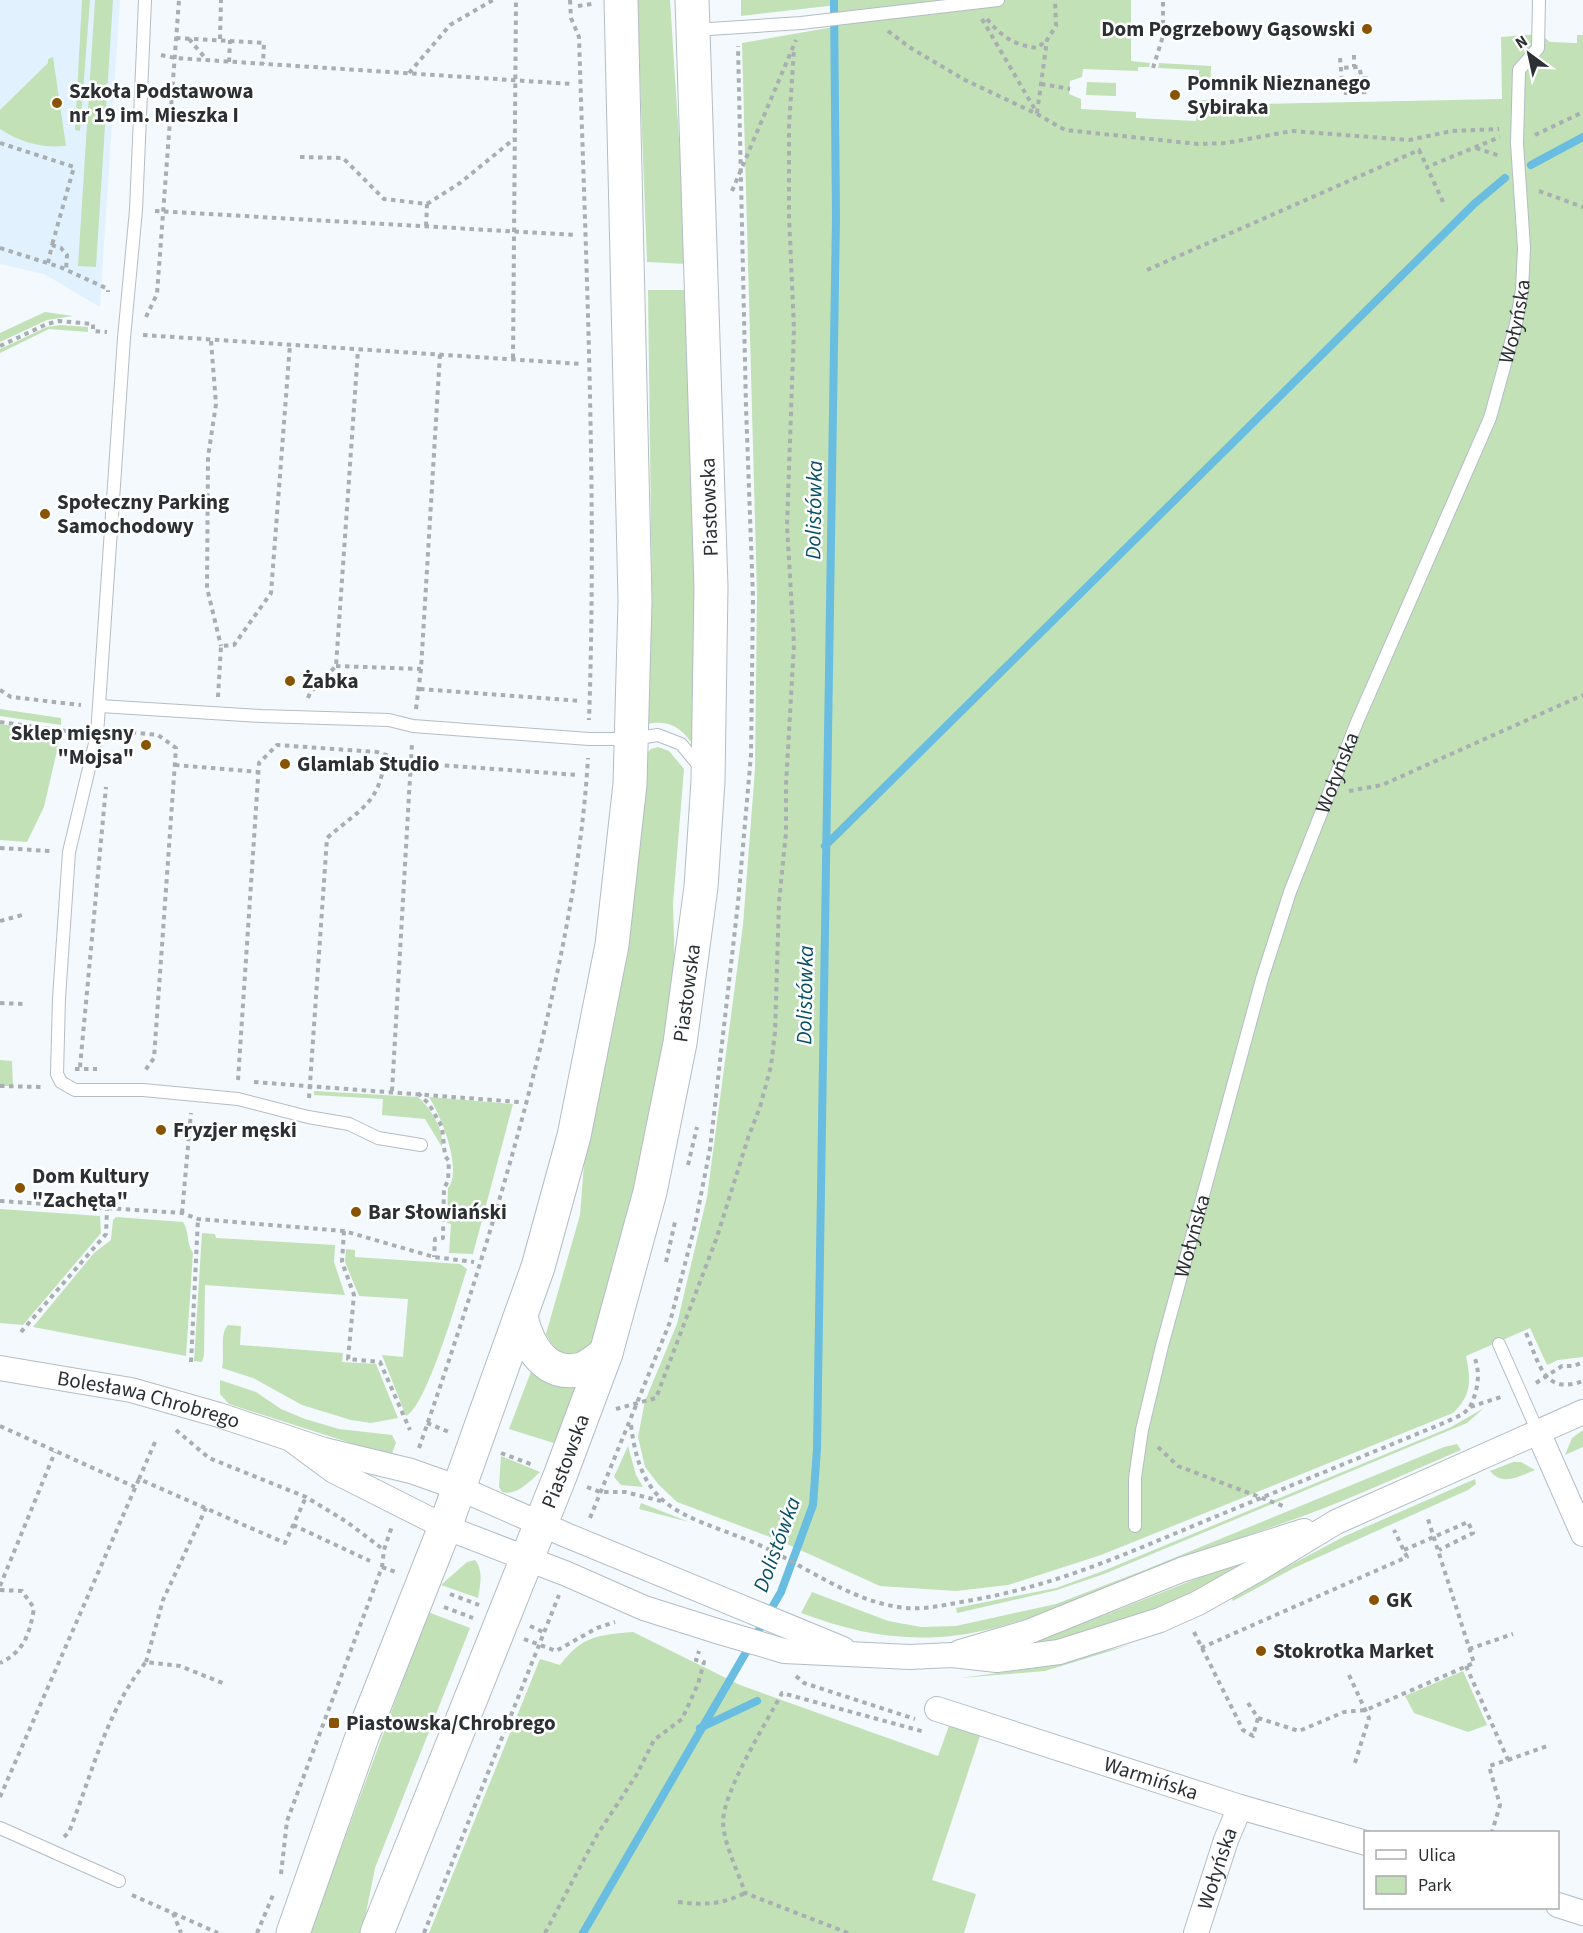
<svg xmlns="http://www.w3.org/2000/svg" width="1583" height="1933" viewBox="0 0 1583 1933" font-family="'Source Sans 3',sans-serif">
	<rect width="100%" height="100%" fill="#f3f9fd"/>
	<!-- built -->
	<path fill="#e1f2fe" d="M0,0H120L100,307L44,274L0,264Z"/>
	<!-- green -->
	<g fill="#c2e1b6">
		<path d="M82,0H90L80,131L75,130Z"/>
		<path d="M95,0H113L96,267L78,266Z"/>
		<path d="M637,0H670L687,264L647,262Z"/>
		<path d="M741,0H1131V61L1150,63L1149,67H1138V71L1083,69L1082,77L1070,81L1069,94L1081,99V109L1136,112V118L1196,121L1198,100H1210L1214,109L1215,105L1502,99L1501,37L1540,34L1550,42L1577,43V35H1583V1357L1558,1360L1547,1365L1530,1328L1466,1356C1471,1380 1472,1395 1453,1413L1101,1555L1008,1585L956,1591L880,1586L778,1540L677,1502L659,1485L645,1467L638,1437L645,1401L677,1324L707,1197L743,925L755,769L757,594L742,43L839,26L837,5L741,16Z"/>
		<path d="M53,57L66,146C42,148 21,143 0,129V110L48,63V59Z"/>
		<path d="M1159,63L1211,66L1210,89H1199V70L1158,68Z"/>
		<path d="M1087,82L1116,83V96L1086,95Z"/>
		<path d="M648,290H688L696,582L695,748C683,729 671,719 647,724L652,602Z"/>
		<path d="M45,312L73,316L47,320L0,342V333Z"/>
		<path d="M61,325L88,327V332L49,329L0,353V349L47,327Z"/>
		<path d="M0,709L61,718V725L0,716Z"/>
		<path d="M0,724L61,733L44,807L27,842L0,840Z"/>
		<path d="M658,747L669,751L684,769L673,903L675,975L647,1145L591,1347L579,1356C561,1354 554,1350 546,1334L580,1215L585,1152L617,1009L646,754L651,749Z"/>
		<path d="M0,1060L12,1061L13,1086H0Z"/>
		<path d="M314,1091L418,1097C431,1109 444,1129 442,1147L425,1119L382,1115L383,1099L314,1095Z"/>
		<path d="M429,1097L513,1104L473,1254L449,1253L451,1224L447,1223L448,1188C463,1169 441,1116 429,1097Z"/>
		<path d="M0,1209L100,1216L101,1233L23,1325L0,1323Z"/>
		<path d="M116,1217L183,1222C190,1233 186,1243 193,1253L186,1356L33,1327L94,1253L111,1240L113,1220Z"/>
		<path d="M202,1233L215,1234L216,1238L335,1245L334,1262L345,1295L205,1285L204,1355L202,1362L194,1361Z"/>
		<path d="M346,1249L355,1250V1257L460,1264L467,1269C458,1296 427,1406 406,1416L382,1355L403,1357L408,1299L359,1296L345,1262Z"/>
		<path d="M228,1325L241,1326L240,1345L343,1353L342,1362L376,1364L398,1418L371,1423L351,1420L302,1405L253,1378L222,1368C225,1356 219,1333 228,1325Z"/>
		<path d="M532,1369L582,1383L557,1444L509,1429Z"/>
		<path d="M220,1380L256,1392L281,1409L305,1419L339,1429L392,1435L396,1443L391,1456L229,1404L220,1394Z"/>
		<path d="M1484,1408L1467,1423L1104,1574L1057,1590L957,1613L956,1608L1056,1588L1103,1571L1451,1427Z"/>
		<path d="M1583,1430V1447L1565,1455L1572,1438Z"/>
		<path d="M1457,1444L1461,1450C1416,1469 1372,1489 1327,1507C1267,1530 1206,1549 1147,1572C1080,1598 1012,1632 939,1637C889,1640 847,1630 801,1613L812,1592L888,1621L921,1627L956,1626L1056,1604L1147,1569L1444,1447Z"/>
		<path d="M628,1446L636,1475L643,1487L621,1485L614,1477Z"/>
		<path d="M501,1456L540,1472C530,1481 517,1496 502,1492L499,1487Z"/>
		<path d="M1513,1462H1521L1535,1470C1520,1476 1503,1487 1490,1471Z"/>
		<path d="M1475,1479L1476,1484L1468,1490L1294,1568L1233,1601L1231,1597L1343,1537Z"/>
		<path d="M641,1503L689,1522L639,1509Z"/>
		<path d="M1259,1554L1261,1557L1155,1611L1066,1639L1023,1648V1643L1110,1613Z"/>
		<path d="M475,1560C484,1571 480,1586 478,1598L441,1585L467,1562Z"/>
		<path d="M428,1612L470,1628L375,1868L362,1933H310Z"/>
		<path d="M633,1632L740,1685L938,1756L953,1715L984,1724L932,1880L976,1894L964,1933H429L540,1659L560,1665C582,1636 598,1635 633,1632Z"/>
		<path d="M1130,1645L1045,1671L960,1678L1035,1668Z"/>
		<path d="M1463,1671L1487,1725L1468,1732L1414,1713L1405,1696Z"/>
	</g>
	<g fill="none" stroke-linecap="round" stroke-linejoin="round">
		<!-- stream -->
		<g stroke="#68bde0" stroke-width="8">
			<path d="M1531,165L1583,137"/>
			<path d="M825,846L1474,204L1505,178"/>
			<path d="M700,1728L757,1701"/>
			<path d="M583,1933L781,1592L813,1505L817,1449L836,217L834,0"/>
		</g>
		<!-- service casing -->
		<g stroke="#b4bdc4" stroke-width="14">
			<g id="service">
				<path d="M145,0L136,210L124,338L97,735L69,852L59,998L57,1074L61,1082L75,1090H143L238,1099L308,1117L349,1124L378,1138L421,1145"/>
				<path d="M694,30L801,23L998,0"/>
				<path d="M100,706L261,716L389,720L413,726L589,739H632L658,735L681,744L701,768"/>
				<path d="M1499,1344L1538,1432"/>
				<path id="s1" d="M1135,1526V1478L1142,1430L1162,1346L1262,979L1290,892L1357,722L1490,418L1516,324L1522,290L1524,248L1517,143L1519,70L1538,48L1539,0"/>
				<path d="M0,1828L119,1881"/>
			</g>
		</g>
		<!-- minor casing -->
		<g stroke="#b4bdc4" stroke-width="26">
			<g id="minor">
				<path id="s2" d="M0,1368L131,1390L219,1415L324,1450L411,1471L459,1488L566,1535L843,1649"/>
				<path d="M1538,1432L1583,1534"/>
				<path d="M292,1440L334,1471L445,1527L567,1574L644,1608L720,1632L784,1651L910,1657L952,1655L997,1660L1059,1652L1160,1620L1198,1603L1260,1568L1336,1522L1583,1412"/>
				<path d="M960,1652L1028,1632L1181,1570L1304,1531"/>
				<path id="s3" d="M937,1709L1240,1807L1366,1843"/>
				<path d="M1558,1905L1583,1913"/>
				<path id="s4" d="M1196,1933L1226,1840L1240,1807"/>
			</g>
		</g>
		<!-- secondary casing -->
		<g stroke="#b4bdc4" stroke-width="35">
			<g id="secondary">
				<path d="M521,1317C528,1346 546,1379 582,1369C590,1366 599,1358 606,1353"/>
				<path d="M293,1933L362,1737L445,1527L538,1267L574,1136L612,945L630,784L635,601L621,0"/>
				<path id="s5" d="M377,1933L560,1476L606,1353L650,1192L680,1043L701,887L708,781L711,587L692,0"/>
			</g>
		</g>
		<!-- path -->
		<g stroke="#a9aeb2" stroke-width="4" stroke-dasharray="4.5 4.5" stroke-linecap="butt">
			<path d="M570,0L571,18L579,37C586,265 597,493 589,720"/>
			<path d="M578,6L592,4"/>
			<path d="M982,19L1037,113"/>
			<path d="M987,19C1002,37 1014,45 1037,48L1047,40"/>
			<path d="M888,31L909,47L965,80L1037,114L1065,130L1198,144L1226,143L1292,131L1409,140L1452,131L1499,129"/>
			<path d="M176,38L264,43L263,64"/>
			<path d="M189,39L207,60"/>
			<path d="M220,39L221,0"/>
			<path d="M161,55L175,58L572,84"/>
			<path d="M1354,55V67"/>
			<path d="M1340,58L1343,93L1367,92L1366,78H1362L1359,67L1341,68"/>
			<path d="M229,62L230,40"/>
			<path d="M1153,68L1163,36V0"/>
			<path d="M409,73L450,25L493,0"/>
			<path d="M1041,84L1070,89"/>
			<path d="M1037,113L1047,40L1056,26L1055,0"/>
			<path d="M1535,135L1583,112"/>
			<path d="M0,143L74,167L52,245"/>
			<path d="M1476,148L1500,156"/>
			<path d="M300,157L343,158L384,199L427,204L426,228"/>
			<path d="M732,191L796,40"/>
			<path d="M1539,191L1583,207"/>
			<path d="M1443,202L1427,167L1500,137"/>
			<path d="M427,204L460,183L514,139"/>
			<path d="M155,211L577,235"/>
			<path d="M0,248L60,267L108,289V292"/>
			<path d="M48,263L52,245L61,248L67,255L66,270"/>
			<path d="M1147,270L1419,150L1427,167"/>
			<path d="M146,317L157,294L179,0"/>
			<path d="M143,335L582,364"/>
			<path d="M211,341L216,404L208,457L207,588L221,646"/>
			<path d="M0,346L47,324L59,321L93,324V331L107,332"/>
			<path d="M513,358L516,0"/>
			<path d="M336,666L421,669"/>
			<path d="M420,689L581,701"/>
			<path d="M0,690L11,697L81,705"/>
			<path d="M218,697L221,646L234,645L271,593L290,344"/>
			<path d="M308,698L310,693L336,666L358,350"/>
			<path d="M416,709L421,669L440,354"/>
			<path d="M0,722L80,733"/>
			<path d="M115,734L118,731L158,735L176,748L154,1058L144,1072"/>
			<path d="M175,765L259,772"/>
			<path d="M1349,791L1382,785L1583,695"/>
			<path d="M0,848L50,851"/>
			<path d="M0,921L26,914"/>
			<path d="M0,1003L23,1004"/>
			<path d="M80,1067L106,787"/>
			<path d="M75,1069H97"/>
			<path d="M238,1080L259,763L277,745L377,752L411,763L578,775"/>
			<path d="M254,1082L519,1102"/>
			<path d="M0,1086L43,1087"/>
			<path d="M392,1091L412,743"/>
			<path d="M418,1093L429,1104L442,1127L445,1156L449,1161L448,1181L444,1188L443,1238L435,1239L434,1257"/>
			<path d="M309,1098L327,838C361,808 380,804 385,756"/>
			<path d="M688,1165L697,1127"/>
			<path d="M0,1201L182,1213L198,1219L344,1231L434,1257L474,1262"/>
			<path d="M182,1213L191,1113"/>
			<path d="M344,1231L342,1262L354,1295L348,1359L380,1362L410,1430"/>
			<path d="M666,1262L675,1222"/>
			<path d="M21,1332L106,1234L107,1210"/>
			<path d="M1526,1333C1539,1362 1543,1396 1583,1381"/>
			<path d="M191,1362L198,1219"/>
			<path d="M1536,1383L1562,1366H1574L1583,1362"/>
			<path d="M1470,1407C1478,1390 1481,1373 1474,1356"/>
			<path d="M616,1409L656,1398L717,1237L748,1138L760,1107L771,1066L775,1032L779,902L786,832V785L794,644L787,526L794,328L789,216V126L794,49"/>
			<path d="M427,1423L449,1432"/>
			<path d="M631,1425C641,1510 680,1513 750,1541C799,1561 845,1599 898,1607C923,1611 943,1605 967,1601C1055,1586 1123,1555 1205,1521C1285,1488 1366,1455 1446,1422L1463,1414L1470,1407L1504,1396"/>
			<path d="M0,1426L135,1487"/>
			<path d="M176,1430L209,1458L306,1497L347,1522L384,1550"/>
			<path d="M155,1442L139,1479L285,1543L306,1497"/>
			<path d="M1158,1447L1178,1466L1283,1506"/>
			<path d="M419,1448C464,1319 505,1190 538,1057C562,958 582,859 588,758"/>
			<path d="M501,1453L533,1465"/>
			<path d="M587,1487L600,1492H625L661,1501"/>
			<path d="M590,1518L670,1322L695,1225L710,1149L738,903L751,755L753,598L746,407L738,46"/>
			<path d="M293,1525L370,1561"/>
			<path d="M1404,1550L1468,1522L1473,1533L1439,1550"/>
			<path d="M382,1567L398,1573"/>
			<path d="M0,1586L55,1452"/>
			<path d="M0,1590L22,1591L34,1608C30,1633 24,1652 0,1663"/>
			<path d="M450,1594L479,1605"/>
			<path d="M444,1607L473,1618"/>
			<path d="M530,1626L543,1632"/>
			<path d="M1194,1632L1243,1730L1253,1736L1258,1718"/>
			<path d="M524,1639L556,1651L597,1628L615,1622"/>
			<path d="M1201,1648L1407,1557L1394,1530"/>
			<path d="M1469,1649L1513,1634"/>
			<path d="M146,1662L163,1600L206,1508"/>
			<path d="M1466,1666L1508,1760L1489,1766L1500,1805L1492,1832"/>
			<path d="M1349,1675L1369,1718L1354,1766"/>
			<path d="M796,1676L804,1683L915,1719"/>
			<path d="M1248,1703L1258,1718L1299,1731L1344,1712L1366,1710L1474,1663L1427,1516"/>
			<path d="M1508,1760L1550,1745"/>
			<path d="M0,1797L139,1479"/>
			<path d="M64,1837L69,1832C92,1775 106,1711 146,1662L180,1666L225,1684"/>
			<path d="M281,1874L287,1821L382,1567L384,1550L392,1526"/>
			<path d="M132,1895L218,1933"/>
			<path d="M678,1902C704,1905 721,1905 745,1893"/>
			<path d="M173,1913L181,1933"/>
			<path d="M257,1933L273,1895"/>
			<path d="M424,1933L559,1595"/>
			<path d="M545,1933L597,1835L637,1774L654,1740L682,1719L698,1684L704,1662L696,1660L699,1651"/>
			<path d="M848,1933L745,1893C738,1871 724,1845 723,1822C723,1792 766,1723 782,1693L925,1732"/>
		</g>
		<!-- service -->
		<use href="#service" stroke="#fff" stroke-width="12"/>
		<!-- minor -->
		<use href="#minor" stroke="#fff" stroke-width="24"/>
		<!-- secondary -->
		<use href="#secondary" stroke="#fff" stroke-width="33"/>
	</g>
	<!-- markers -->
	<g fill="#895401" stroke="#fff" stroke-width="2">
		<circle cx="1367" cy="29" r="6"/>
		<circle cx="1175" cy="95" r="6"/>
		<circle cx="57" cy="103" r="6"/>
		<circle cx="45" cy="514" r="6"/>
		<circle cx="290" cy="681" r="6"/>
		<circle cx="146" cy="745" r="6"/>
		<circle cx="285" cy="764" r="6"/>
		<circle cx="161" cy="1130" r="6"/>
		<circle cx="20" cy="1188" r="6"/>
		<circle cx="356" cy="1212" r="6"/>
		<circle cx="1374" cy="1600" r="6"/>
		<circle cx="1261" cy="1651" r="6"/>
		<rect x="328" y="1717" width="12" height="12" rx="3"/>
	</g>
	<g text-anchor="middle" stroke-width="5" stroke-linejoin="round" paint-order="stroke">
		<!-- poi labels -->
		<g font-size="21" font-weight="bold" fill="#2c3032" stroke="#fff" text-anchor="start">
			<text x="1355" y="36" text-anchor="end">Dom Pogrzebowy Gąsowski</text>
			<text x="1187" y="90">Pomnik Nieznanego<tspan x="1187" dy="24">Sybiraka</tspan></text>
			<text x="69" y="98">Szkoła Podstawowa<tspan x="69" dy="24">nr 19 im. Mieszka I</tspan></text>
			<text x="57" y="509">Społeczny Parking<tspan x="57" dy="24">Samochodowy</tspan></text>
			<text x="302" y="688">Żabka</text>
			<text x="134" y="740" text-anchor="end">Sklep mięsny<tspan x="134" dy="24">"Mojsa"</tspan></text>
			<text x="297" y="771">Glamlab Studio</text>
			<text x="173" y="1137">Fryzjer męski</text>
			<text x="32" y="1183">Dom Kultury<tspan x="32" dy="24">"Zachęta"</tspan></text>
			<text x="368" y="1219">Bar Słowiański</text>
			<text x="1386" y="1607">GK</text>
			<text x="1273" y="1658">Stokrotka Market</text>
			<text x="346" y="1730">Piastowska/Chrobrego</text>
		</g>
		<!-- street labels -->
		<g font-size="21" fill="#2c3032" stroke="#fff">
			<text dy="7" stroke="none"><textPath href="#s1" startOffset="1269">Wołyńska</textPath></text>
			<text transform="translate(709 507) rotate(-92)" y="7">Piastowska</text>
			<text dy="7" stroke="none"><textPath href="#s1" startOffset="783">Wołyńska</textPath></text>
			<text dy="7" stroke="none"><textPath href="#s5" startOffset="993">Piastowska</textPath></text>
			<text dy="7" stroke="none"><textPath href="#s1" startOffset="297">Wołyńska</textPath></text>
			<text dy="7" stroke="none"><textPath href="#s2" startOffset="152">Bolesława Chrobrego</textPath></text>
			<text dy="7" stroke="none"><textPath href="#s5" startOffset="508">Piastowska</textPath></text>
			<text dy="7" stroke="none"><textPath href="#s3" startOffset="225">Warmińska</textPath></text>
			<text dy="7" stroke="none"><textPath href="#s4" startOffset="68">Wołyńska</textPath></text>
		</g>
		<!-- water labels -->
		<g font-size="22" font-style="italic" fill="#055068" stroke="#fff">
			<text transform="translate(813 510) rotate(-89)" y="8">Dolistówka</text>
			<text transform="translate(804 995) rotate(-89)" y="8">Dolistówka</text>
			<text transform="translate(776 1544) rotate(-70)" y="8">Dolistówka</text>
		</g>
	</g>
	<!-- legend -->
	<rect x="1364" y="1831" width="195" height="78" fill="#ffffff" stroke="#abacad" stroke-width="1.5"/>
	<rect x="1376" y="1850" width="30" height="9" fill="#ffffff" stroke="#abacad" stroke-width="1.5"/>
	<text x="1418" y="1861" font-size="18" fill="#2c3032">Ulica</text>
	<rect x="1376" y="1876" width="30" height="18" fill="#c2e1b6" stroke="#abacad" stroke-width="1.5"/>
	<text x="1418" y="1891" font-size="18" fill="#2c3032">Park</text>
	<!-- north arrow -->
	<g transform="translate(1529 54) rotate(327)" stroke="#ffffff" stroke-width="4.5" paint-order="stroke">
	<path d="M0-4.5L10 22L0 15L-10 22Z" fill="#2c3032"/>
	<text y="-9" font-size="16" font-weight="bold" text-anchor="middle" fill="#2c3032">N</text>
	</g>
</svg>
